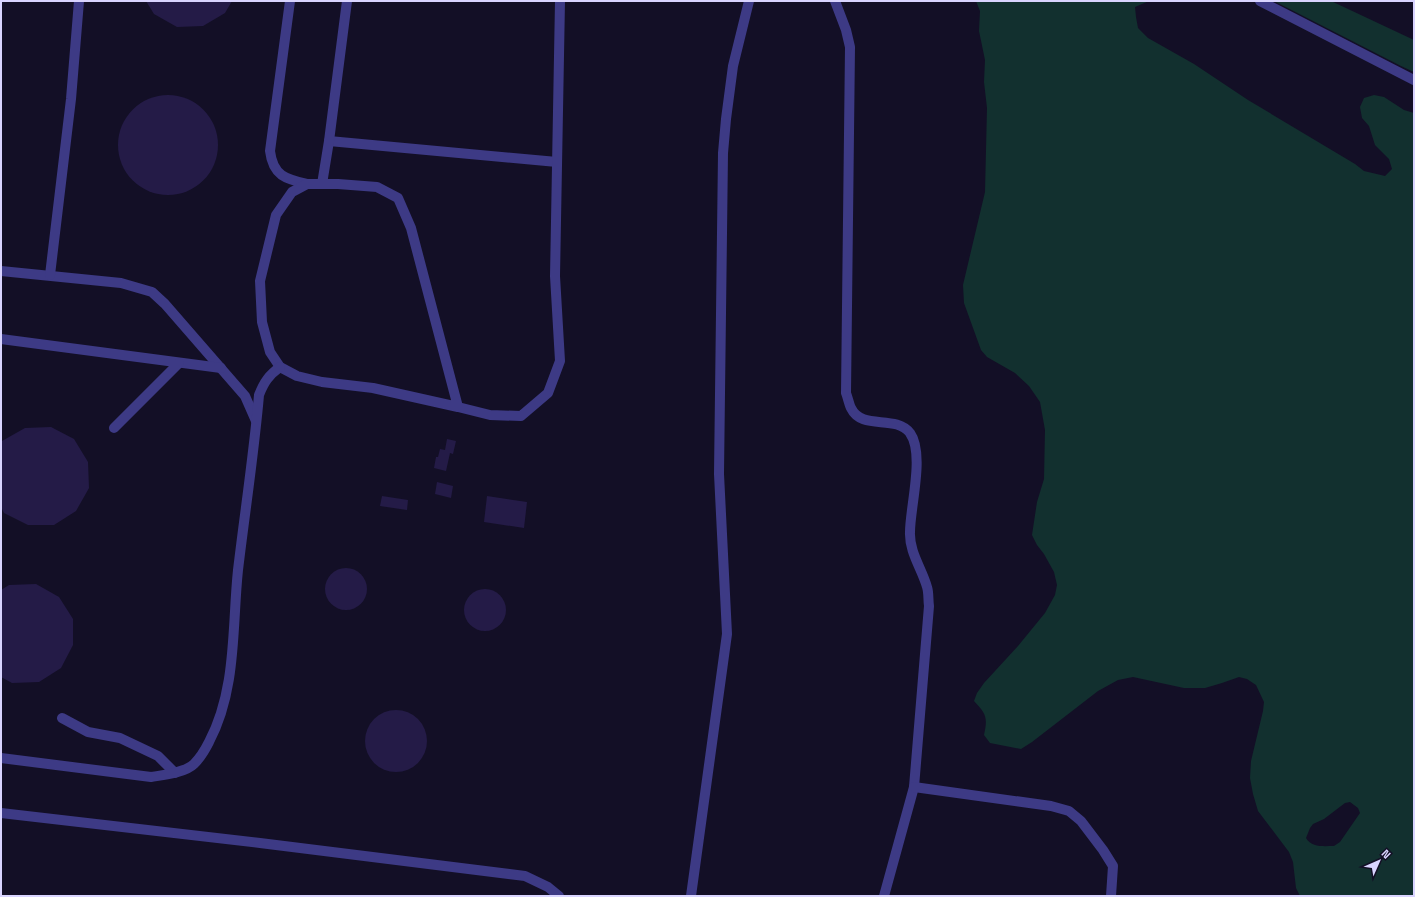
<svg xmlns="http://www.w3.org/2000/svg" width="1415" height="897" viewBox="0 0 1415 897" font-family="'Space Grotesk',sans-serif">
	<rect width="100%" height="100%" fill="#130f26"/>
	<!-- green -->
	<g fill="#12302f" fill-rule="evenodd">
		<path d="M976,1H1149L1135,7L1136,17L1138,28L1148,38L1194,64L1248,100L1355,164L1364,171L1385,176L1392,169L1389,159L1375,145L1369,126L1362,118L1360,107L1364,98L1374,95L1384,97L1404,110L1414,113V896H1300L1296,888L1293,862L1289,852L1258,811L1253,794L1250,778L1251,761L1263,711L1264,702L1256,685L1247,679L1239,677L1222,683L1205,688H1184L1133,677L1118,680L1098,691L1032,742L1021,749L990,743L984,735C988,717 986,714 974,701L977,693L984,683L1018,646L1045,613L1055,595L1057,585L1054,572L1044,554L1037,545L1032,535L1037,502L1044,479L1045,430L1040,402L1029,386L1015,373L987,357L981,350L964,303L963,285L985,192L987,108L984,82L985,60L979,31L980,11ZM1350,802L1358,808L1360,813L1340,842L1334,846C1324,846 1312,848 1306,838L1310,828L1313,824L1324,819L1345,803Z"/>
		<path d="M1274,1H1331L1414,40V72L1401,66Z"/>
	</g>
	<!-- building -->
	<g fill="#241b47">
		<path d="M146,1H232L225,13L203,26L177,27L154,14Z"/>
		<circle cx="168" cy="145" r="50"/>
		<path d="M51,427L74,439L88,462L89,488L76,511L54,525H28L4,513L1,507V444L2,441L25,428Z"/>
		<path d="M447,439L456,441L453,454L450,453L446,471L434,468L436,457H438L440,449L445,450Z"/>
		<path d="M437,482L453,486L451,498L435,494Z"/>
		<path d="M382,496L408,500L407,510L380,506Z"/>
		<path d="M487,496L527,502L524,528L484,522Z"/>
		<circle cx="346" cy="589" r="21"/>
		<path d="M36,584L59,597L73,619V645L61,668L39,682L12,683L1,677V590L9,585Z"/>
		<circle cx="485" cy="610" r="21"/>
		<circle cx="396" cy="741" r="31"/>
	</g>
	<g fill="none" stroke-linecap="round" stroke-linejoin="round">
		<!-- minor -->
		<g stroke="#3d3a85" stroke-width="10">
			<path d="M290,1L270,151C273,176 286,179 307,184"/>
			<path d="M835,1L846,30L850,47L846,393C848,398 849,404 851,408C862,431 895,414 910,433C925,454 910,507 910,532C909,552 922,569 927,587C929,593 928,600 929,606L914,787L884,896"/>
			<path d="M1260,1L1414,80"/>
			<path d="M329,141L557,162"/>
			<path d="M322,184L329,141L347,1"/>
			<path d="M1,271L121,283L152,292L165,304L245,396L256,421"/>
			<path d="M50,275L71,99L79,1"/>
			<path d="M1,339L221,368"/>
			<path d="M458,407L411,228L398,198L377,187L338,184H307L292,192L276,215L260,281L262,322L270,352L280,367L297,376L322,382L373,388L458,407L490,415L521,416L548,393L560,361L555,276L560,1"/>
			<path d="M114,428L179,363"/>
			<path d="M62,718L88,732L120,738L158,756L175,773"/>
			<path d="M1,758L151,777C163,775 185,773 194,764C200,758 205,750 209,742C237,689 232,627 238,570C245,511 254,453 259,395C264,382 269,375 280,367"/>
			<path d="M914,787L1051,806L1069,811L1081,821L1103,850L1113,866L1111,896"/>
			<path d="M1,813L260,843L525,876L548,887L559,896"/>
			<path d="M691,896L727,634L719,474L723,153L726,119L733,66L749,1"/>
		</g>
	</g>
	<!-- border -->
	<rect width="1415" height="897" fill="none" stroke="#d9d4ff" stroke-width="4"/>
	<!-- north arrow -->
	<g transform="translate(1379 861) rotate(45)" stroke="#130f26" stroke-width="3" paint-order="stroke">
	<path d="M0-3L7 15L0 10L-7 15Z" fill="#d9d4ff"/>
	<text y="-6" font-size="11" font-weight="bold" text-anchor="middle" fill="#d9d4ff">N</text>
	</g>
</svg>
